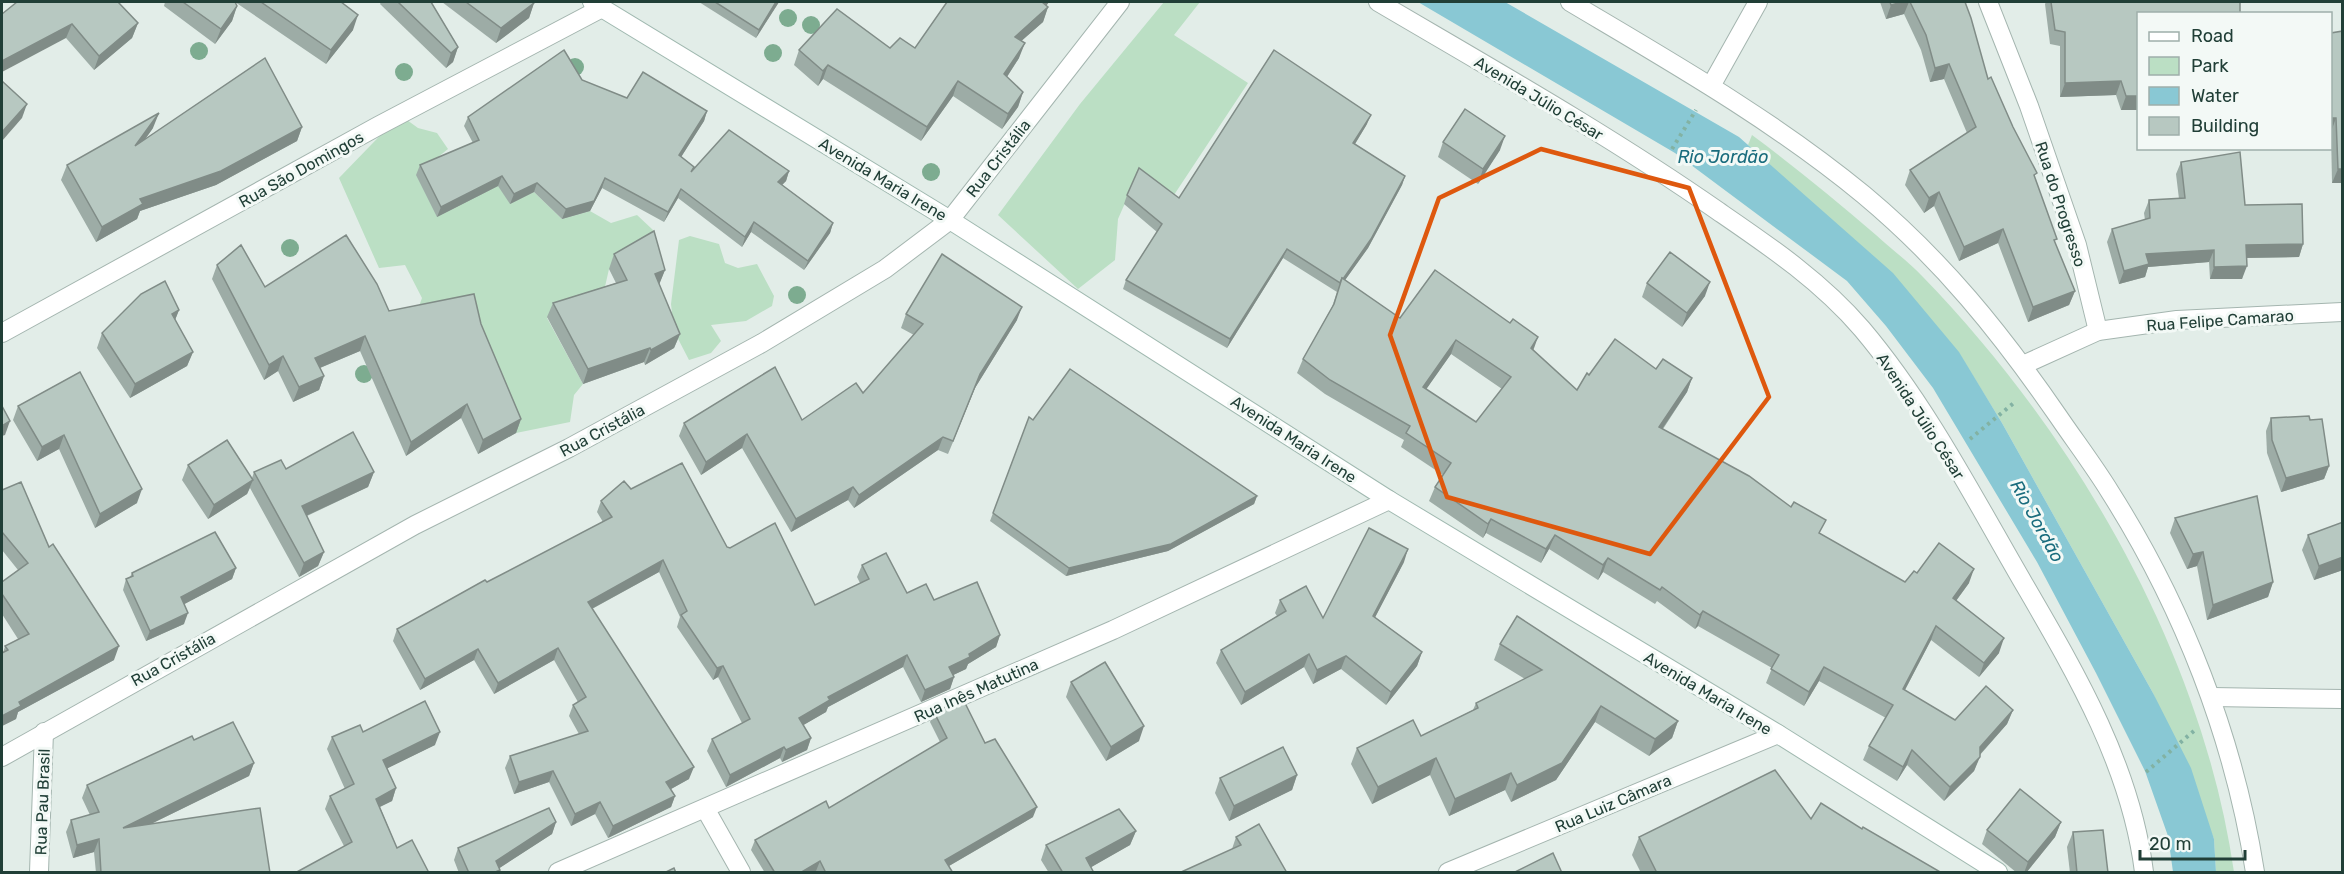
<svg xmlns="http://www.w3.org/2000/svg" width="2344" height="874" viewBox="0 0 2344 874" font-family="Rubik,sans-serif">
	<rect width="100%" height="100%" fill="#e2ede8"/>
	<!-- green -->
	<g fill="#bbdfc4">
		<path d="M1164,2H1200L1174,35L1248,83L1172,198L1140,169L1118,219L1115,260L1078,289L998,215L1080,104Z"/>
		<path d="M400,115L418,128L437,133L448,149L416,175L476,153L510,203L534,192L562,219L590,211L611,223L637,215L653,230L649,252L609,269L602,300L547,318L583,384L574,395L570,422L516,433L414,320L422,298L405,265L379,268L339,178Z"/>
		<path d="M1752,135C1795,167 1835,200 1876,235C1891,249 1909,262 1923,277C2077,436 2202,652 2234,872H2216L2214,839L2153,693L2002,423L1959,353L1748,145Z"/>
		<path d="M690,236L719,244L725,263L738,268L757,264L774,296L772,306L746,321L711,325L721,341L711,353L689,360L674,331L671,304L679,240Z"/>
	</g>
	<!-- water -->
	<path fill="#89c8d4" d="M1418,2H1505L1739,137L1893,273L1959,352L2002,423L2153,693L2191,768L2214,839L2216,872H2173L2168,836L2145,771L2096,673L2037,562L1933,388L1886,326L1847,281L1675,153Z"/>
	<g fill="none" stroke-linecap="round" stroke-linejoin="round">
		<!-- minor casing -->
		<g stroke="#a4b5af" stroke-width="20">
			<g id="minor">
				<path d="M1988,2L2029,106L2077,245L2098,331"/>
				<path d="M1711,86L1758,2"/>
				<path d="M2,333L378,126L602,8"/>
				<path d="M2023,365L2098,331L2177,320L2342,312"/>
				<path d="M2212,697L2342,699"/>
				<path d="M2,757L415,525L569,448L762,343L885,269L950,220L1120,2"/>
				<path d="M706,810L741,872"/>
				<path d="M39,872L44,732"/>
				<path d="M558,872L1113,630L1389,500"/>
				<path d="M1448,872L1778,734"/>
			</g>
		</g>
		<!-- tertiary casing -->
		<g stroke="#a4b5af" stroke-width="20">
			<g id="tertiary">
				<path d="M1378,2C1492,69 1609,135 1718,211C1769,246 1821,281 1862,329C1927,406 1974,498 2024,584C2077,675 2131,767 2144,872"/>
				<path d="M1570,2C1671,62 1773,120 1864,195C1942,260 2000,332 2058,416C2075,441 2094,466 2110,492C2183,607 2234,738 2255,872"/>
			</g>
		</g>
		<!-- secondary casing -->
		<g stroke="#a0b9b0" stroke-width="20">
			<path id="secondary" d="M592,2L950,220L1389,500L1778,734L1998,872"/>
		</g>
		<!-- path -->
		<g stroke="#82b2a3" stroke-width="4" stroke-dasharray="3 4.5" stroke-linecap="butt">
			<path d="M1672,149L1696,110"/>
			<path d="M1970,439L2015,402"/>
			<path d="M2146,772L2195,730"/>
		</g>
		<!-- minor -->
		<use href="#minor" stroke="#fff" stroke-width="18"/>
		<!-- tertiary -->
		<use href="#tertiary" stroke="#fff" stroke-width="18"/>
		<!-- secondary -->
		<use href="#secondary" stroke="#fff" stroke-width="18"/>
	</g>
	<!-- trees -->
	<g fill="#7dac90">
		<circle cx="788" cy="18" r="9"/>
		<circle cx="811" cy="25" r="9"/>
		<circle cx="199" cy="51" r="9"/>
		<circle cx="773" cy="53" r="9"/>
		<circle cx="575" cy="67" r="9"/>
		<circle cx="404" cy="72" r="9"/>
		<circle cx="931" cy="172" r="9"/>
		<circle cx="290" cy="248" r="9"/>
		<circle cx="797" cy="295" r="9"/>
		<circle cx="364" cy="374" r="9"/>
	</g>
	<!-- wall -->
	<g fill="#9daca6" fill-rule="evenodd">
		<path d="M165,2H341L353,30L326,64L235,2L237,6L232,21L215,44L164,6Z"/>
		<path d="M381,2H431L458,47L453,62L446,68L380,4Z"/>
		<path d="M442,2H532L534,3L529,18L496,43Z"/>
		<path d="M699,2H779L756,38Z"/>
		<path d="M947,2H1049L1046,6L1048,7L1043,22L1021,41L1019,58L1007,77L1023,92L1018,107L1002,129L953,96L921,141L823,79L818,86L794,65L799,50L890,48H915Z"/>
		<path d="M1880,2H1965L1988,79L2035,179L2055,243L2075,291L2069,305L2028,322L1998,243L1959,261L1934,206L1924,213L1905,185L1910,170L1967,133L1944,79L1930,82L1921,50L1904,14L1886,19Z"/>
		<path d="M2046,2H2240L2139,14V110H2121L2116,95L2060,97V46L2050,44L2045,4Z"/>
		<path d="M2,14L138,23L132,38L94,70L66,38Z"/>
		<path d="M2343,31V183H2332L2331,132V33Z"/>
		<path d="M582,80L627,98L707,111L704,121L681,157L693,170L789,171L786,181L782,185L833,223L830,233L804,270L751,232L742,247L678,198L664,222L602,188L590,211L562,219L534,192L510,204L498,186L437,217L416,175L420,165L473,143L464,126L468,117Z"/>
		<path d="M1367,124L1355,144L1405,176L1402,185L1368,248L1345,280L1400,318L1533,351L1577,390L1589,375L1656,369L1692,378L1687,392L1663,429L1821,534L1905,582L1917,573L1969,583L1956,601L1999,653L1979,677L1931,640L1905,690L1955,720L2013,710L2007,724L1980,755L1974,771L1944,801L1907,765L1897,781L1863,760L1869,746L1886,718L1819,681L1804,706L1766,683L1772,668L1698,626L1695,629L1657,601L1655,604L1603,572L1598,580L1549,549L1541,563L1486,533L1483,538L1429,501L1435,487L1443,475L1401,447L1404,440L1325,394L1297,373L1303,359L1332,307L1337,292L1283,258L1227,348L1123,289L1126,280L1157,232L1124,204L1127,195L1179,198ZM1451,354L1502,389L1476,422L1426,389Z"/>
		<path d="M302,127L297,141L216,185L140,211L137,219L96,242L61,180L67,165L153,128L146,138Z"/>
		<path d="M1443,142L1500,150L1478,184L1438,157Z"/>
		<path d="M2181,162L2303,244L2299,257L2246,258L2242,279H2210L2209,262L2148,267L2145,277L2119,284L2107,242L2112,229L2145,220L2144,213L2149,200L2179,199L2176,174Z"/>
		<path d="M614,254L665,270L659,284L680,334L674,348L645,365L644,362L583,384L547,317L553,303L616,283L609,269Z"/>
		<path d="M217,265L265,287L389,311L481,324L521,419L516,433L478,454L461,418L406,456L360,351L320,368L324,376L319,390L293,402L278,371L264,380L212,279Z"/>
		<path d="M1647,283L1705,296L1682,327L1642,297Z"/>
		<path d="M179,310L175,320L193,352L187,366L130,398L97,348L102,333Z"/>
		<path d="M906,314L1017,320L975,388L948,454L938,450L854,508L848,500L791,532L742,448L701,475L679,436L684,423L802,420L863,393L914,335L901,328Z"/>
		<path d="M80,372L137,503L95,528L59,449L37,461L13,420L18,406Z"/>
		<path d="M1029,417L1033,420L1257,496L1254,504L1168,551L1066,576L990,521Z"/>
		<path d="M2271,418L2310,420L2329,466L2324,479L2281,492L2267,453L2266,431Z"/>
		<path d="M188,465L252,478L254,472L286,469L374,472L368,487L307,516L324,552L318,566L299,577L250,488L247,494L208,519L182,480Z"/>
		<path d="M631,489L727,547L815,605L860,583L857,577L862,565L907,593L934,600L1000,635L996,647L968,664L966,669L953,675L954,677L950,689L921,702L903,667L828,707L826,712L803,725L811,738L807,750L782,762L780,758L726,787L707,751L712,739L742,723L718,677L713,680L677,627L680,617L659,572L592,609L689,779L671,789L675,796L671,807L608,838L595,814L571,826L549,782L514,794L505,768L510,756L579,734L569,716L573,705L578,702L554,660L494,694L474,660L420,690L393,641L397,629L603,522L597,512L601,501Z"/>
		<path d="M2,490L49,547L114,660L18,712L16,719L2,726V653H3L5,646L18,639L2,614V582L18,570L2,550Z"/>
		<path d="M2175,518L2273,582L2268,597L2207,620L2197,566L2187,569L2170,533Z"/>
		<path d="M2343,522V570L2314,580L2302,550L2308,535Z"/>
		<path d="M1404,562L1375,617L1422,652L1417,666L1386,705L1341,669L1313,684L1304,667L1241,705L1216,663L1221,650L1277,616L1275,613L1280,600L1323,618Z"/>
		<path d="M236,568L232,579L184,604V624L146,641L123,590L126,579L130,577L132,573Z"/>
		<path d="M1500,644L1678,721L1672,738L1649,756L1595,722L1556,780L1511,802L1505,790L1449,816L1430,775L1372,804L1351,764L1357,748L1421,736L1473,710L1476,703L1525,679L1494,660Z"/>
		<path d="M1071,682L1139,741L1106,761L1066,697Z"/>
		<path d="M934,712L985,743L1033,817L949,866L953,873H817L816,871L813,873H765L751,850L755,840L829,808L940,742L930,722Z"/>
		<path d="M363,732L435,745L387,768L396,788L392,801L380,807L397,848L344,846L325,809L330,796L345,789L327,749L332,737Z"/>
		<path d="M194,740L254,763L249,776L153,823L270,873H96L94,852L73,858L66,832L71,820L90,815L82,798L87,785Z"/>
		<path d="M1297,775L1292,790L1229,821L1215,793L1220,778Z"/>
		<path d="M1811,819L1862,829L1942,873H1641L1632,855L1639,837Z"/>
		<path d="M556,822L552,834L499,868V873H459L454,860L458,848Z"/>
		<path d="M2061,822L2055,837L2026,873H2017L1982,844L1987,830Z"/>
		<path d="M1136,831L1130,845L1091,867L1094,873H1049L1041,860L1046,845Z"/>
		<path d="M2073,832L2108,873H2070L2067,847Z"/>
		<path d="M1236,837L1287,873L1232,849Z"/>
	</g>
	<!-- shaded-wall -->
	<g fill="#808c87">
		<path d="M776,2H779L756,38L759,30Z"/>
		<path d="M1043,2H1049L1037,17Z"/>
		<path d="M1902,2H1909L1904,14L1886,19L1891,5Z"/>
		<path d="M534,3L529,18L496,43L501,28Z"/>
		<path d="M237,6L232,21L215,44L221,29Z"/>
		<path d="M1048,7L1043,22L1010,51L1015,37Z"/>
		<path d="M358,15L353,30L326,64L331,50Z"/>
		<path d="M138,23L132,38L94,70L99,56Z"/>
		<path d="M72,24L66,38L2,72V61Z"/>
		<path d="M1025,43L1019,58L999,89L1004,74Z"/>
		<path d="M458,47L453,62L446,68L451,53Z"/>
		<path d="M1949,64L1944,79L1930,82L1935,68Z"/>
		<path d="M828,65L823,79L818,86L823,71Z"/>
		<path d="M958,81L953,96L921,141L927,127Z"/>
		<path d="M2121,81L2116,95L2060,97L2065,83Z"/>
		<path d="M1023,92L1018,107L1002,129L1008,114Z"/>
		<path d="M2126,96H2139V110H2121Z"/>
		<path d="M27,104L22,118L2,141V132Z"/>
		<path d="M707,111L704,121L676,165L679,155Z"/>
		<path d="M159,113L153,128L130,160L135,146Z"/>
		<path d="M1371,115L1367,124L1350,152L1353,143Z"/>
		<path d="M2331,118H2336L2331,132Z"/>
		<path d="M302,127L297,141L216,185L140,211L137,219L96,242L102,227L140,199Z"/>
		<path d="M1505,136L1500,150L1478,184L1483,169Z"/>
		<path d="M2338,169H2343V183H2332Z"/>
		<path d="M789,171L786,181L775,192L778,182Z"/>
		<path d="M502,176L498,186L437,217L441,207Z"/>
		<path d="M1405,176L1402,185L1368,248L1338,290L1341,282Z"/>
		<path d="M605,178L602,188L590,211L562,219L566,209Z"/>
		<path d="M537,183L534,192L510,204L514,194Z"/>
		<path d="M681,189L678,198L664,222L668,212Z"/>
		<path d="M1939,192L1934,206L1924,213L1929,198Z"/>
		<path d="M754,222L751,232L742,247L745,237Z"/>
		<path d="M833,223L830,233L804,270L808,261Z"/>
		<path d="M2003,229L1998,243L1959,261L1964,247Z"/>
		<path d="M2303,244L2299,257L2241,258L2246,245Z"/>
		<path d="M1287,249L1283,258L1227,348L1230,339Z"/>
		<path d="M2214,250L2209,262L2148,267L2145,277L2119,284L2124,271L2146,254Z"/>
		<path d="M2247,266L2242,279H2210L2214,267Z"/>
		<path d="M665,270L659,285L655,274Z"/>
		<path d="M1710,282L1705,296L1682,327L1687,313Z"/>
		<path d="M2075,291L2069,305L2028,322L2033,307Z"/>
		<path d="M1022,307L1017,320L975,388L948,454L980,374Z"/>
		<path d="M179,310L173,325L172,314Z"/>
		<path d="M680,334L674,348L645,365L651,350Z"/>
		<path d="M365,336L360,351L310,372L315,358Z"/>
		<path d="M1538,337L1533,351L1531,348Z"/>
		<path d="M1456,340L1451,354L1418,401L1423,387Z"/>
		<path d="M650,348L644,362L583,384L588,369Z"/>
		<path d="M193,352L187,366L130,398L135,384Z"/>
		<path d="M283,356L278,371L264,380L269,365Z"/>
		<path d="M324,376L319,390L293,402L299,387Z"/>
		<path d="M1692,378L1687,392L1654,441L1659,427Z"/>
		<path d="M467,404L461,418L406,456L411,442Z"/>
		<path d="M521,419L516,433L478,454L483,440Z"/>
		<path d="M10,421L5,435L2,436V426Z"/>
		<path d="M747,434L742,448L701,475L706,462Z"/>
		<path d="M64,435L59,449L37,461L42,447Z"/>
		<path d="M943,437L938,450L854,508L859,495Z"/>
		<path d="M2329,466L2324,479L2281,492L2286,478Z"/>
		<path d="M374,472L368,487L297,520L302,506Z"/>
		<path d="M253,480L247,494L208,519L214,505Z"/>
		<path d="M853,487L848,500L791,532L796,519Z"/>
		<path d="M142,489L137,503L95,528L100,514Z"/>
		<path d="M1257,496L1254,504L1168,551L1066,576L1069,568Z"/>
		<path d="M1491,519L1486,533L1483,538L1488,524Z"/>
		<path d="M1555,535L1549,549L1541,563L1546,549Z"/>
		<path d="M1408,549L1404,562L1369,629L1373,616Z"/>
		<path d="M324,552L318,566L299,577L304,563Z"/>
		<path d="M2203,552L2197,566L2187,569L2193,554Z"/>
		<path d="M2343,557V570L2314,580L2319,566Z"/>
		<path d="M1608,558L1603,572L1598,580L1603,565Z"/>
		<path d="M663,560L659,572L584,613L588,602Z"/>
		<path d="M236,568L232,579L177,608L181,597Z"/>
		<path d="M1974,569L1969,583L1947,613L1953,598Z"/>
		<path d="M2273,582L2268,597L2207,620L2213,605Z"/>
		<path d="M1703,611L1698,626L1695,629L1700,615Z"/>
		<path d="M188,613L184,624L146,641L150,631Z"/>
		<path d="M1936,626L1931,640L1898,703L1903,689Z"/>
		<path d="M1000,635L996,647L968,664L966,669L945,679L949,667L969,654Z"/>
		<path d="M2004,638L1999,653L1979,677L1984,663Z"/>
		<path d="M119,646L114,660L18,712L16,719L2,726V716L19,702Z"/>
		<path d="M558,648L554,660L494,694L498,683Z"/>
		<path d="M478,649L474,660L420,690L425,679Z"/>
		<path d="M1422,652L1417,666L1386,705L1391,692Z"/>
		<path d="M1309,654L1304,667L1241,705L1245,692Z"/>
		<path d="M907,655L903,667L828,707L826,712L795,730L799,718L828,697Z"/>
		<path d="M1346,656L1341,669L1313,684L1317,670Z"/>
		<path d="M723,666L718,677L713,680L717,668Z"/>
		<path d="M1824,667L1819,681L1804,706L1809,692Z"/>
		<path d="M954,677L950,689L921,702L925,690Z"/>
		<path d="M1601,706L1595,722L1556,780L1511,802L1517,785Z"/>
		<path d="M2013,710L2007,724L1974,761L1980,747Z"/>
		<path d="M1678,721L1672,738L1649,756L1655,739Z"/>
		<path d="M1144,726L1139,741L1106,761L1111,747Z"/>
		<path d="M440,732L435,745L378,773L383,760Z"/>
		<path d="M811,738L807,750L782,762L786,750Z"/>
		<path d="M784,747L780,758L726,787L730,775Z"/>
		<path d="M1912,750L1907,765L1897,781L1903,767Z"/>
		<path d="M1980,757L1974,771L1944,801L1950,787Z"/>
		<path d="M1436,758L1430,775L1372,804L1378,787Z"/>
		<path d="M254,763L249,776L118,840L123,828Z"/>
		<path d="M694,767L689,779L662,794L666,782Z"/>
		<path d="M553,771L549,782L514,794L519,782Z"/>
		<path d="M1511,773L1505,790L1449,816L1455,799Z"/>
		<path d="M1297,775L1292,790L1229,821L1234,806Z"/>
		<path d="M396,788L392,801L371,811L376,799Z"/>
		<path d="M675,796L671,807L608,838L613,826Z"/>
		<path d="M600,802L595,814L571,826L575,814Z"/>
		<path d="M1037,807L1033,817L942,870L945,860Z"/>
		<path d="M556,822L552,834L492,873L496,861Z"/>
		<path d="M2061,822L2055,837L2026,873H2024L2028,862Z"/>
		<path d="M1136,831L1130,845L1081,873L1086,858Z"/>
		<path d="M99,839L94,852L73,858L77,845Z"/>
		<path d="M820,861L816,871L813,873H800Z"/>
	</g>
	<!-- building -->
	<g fill="#b7c8c1" stroke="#808c87" stroke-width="1.5" fill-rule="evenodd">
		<path d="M17,2H118L138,23L99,56L72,24L2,61V14Z"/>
		<path d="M183,2H235L237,6L221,29Z"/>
		<path d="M261,2H341L358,15L331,50Z"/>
		<path d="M398,2H431L458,47L451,53Z"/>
		<path d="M466,2H532L534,3L501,28Z"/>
		<path d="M715,2H776L759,30Z"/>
		<path d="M947,2H1043H1042L1048,7L1015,37L1025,43L1004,74L1023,92L1008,114L958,81L927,127L828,65L823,71L799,50L837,9L890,48L900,38L915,48Z"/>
		<path d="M1890,2H1902L1891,5Z"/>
		<path d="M1910,2H1965L1971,18L1988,79L1991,77L2013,127L2037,173L2034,175L2057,239L2054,240L2075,291L2033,307L2003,229L1964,247L1939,192L1929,198L1910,170L1976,127L1949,64L1935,68L1926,35Z"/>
		<path d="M2051,2H2240V14H2139V96H2126L2121,81L2065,83V32L2055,30Z"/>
		<path d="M2343,31V169H2338L2336,118H2331V33Z"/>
		<path d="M564,50L582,80L627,98L643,72L707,111L679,155L694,167L691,172L729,130L789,171L778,182L833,223L808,261L754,222L745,237L681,189L668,212L605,178L594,201L566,209L537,183L514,194L502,176L441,207L420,165L479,140L468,117Z"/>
		<path d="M1274,50L1371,115L1353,143L1405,176L1371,239L1343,279L1342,278L1340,283L1287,249L1230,339L1126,280L1162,224L1127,195L1139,168L1179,198Z"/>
		<path d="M265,58L302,127L221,171L140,199L143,204L102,227L67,165L159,113L135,146Z"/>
		<path d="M2,81L27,104L2,132Z"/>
		<path d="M1465,109L1505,136L1483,169L1443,142Z"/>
		<path d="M2240,152L2245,205L2302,204L2303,244L2246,245L2247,266L2214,267V250L2146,254L2149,264L2124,271L2112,229L2150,218L2149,200L2185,198L2181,162Z"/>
		<path d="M654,231L665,270L655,274L680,334L651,350L650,348L588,369L553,303L627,280L614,254Z"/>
		<path d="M346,235L377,284L389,311L474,294L481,324L521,419L483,440L467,404L411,442L365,336L315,358L324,376L299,387L283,356L269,365L217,265L241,245L265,287Z"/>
		<path d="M1670,252L1710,282L1687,313L1647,283Z"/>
		<path d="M942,254L1022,307L980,374L953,441L943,437L859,495L853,487L796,519L747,434L706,462L684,423L775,367L802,420L856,383L863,393L923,324L906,314Z"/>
		<path d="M1435,270L1510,323L1513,319L1538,337L1531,348L1577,390L1587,373L1589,375L1615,339L1656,369L1663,359L1692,378L1659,427L1749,476L1791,507L1794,502L1826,520L1819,533L1905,582L1914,571L1917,573L1939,543L1974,569L1953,598L2004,638L1984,663L1936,626L1903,689L1955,720L1986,686L2013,710L1980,747V757L1950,787L1912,750L1903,767L1869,746L1893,705L1824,667L1809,692L1771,669L1779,655L1703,611L1700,615L1662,587L1660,590L1608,558L1603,565L1555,535L1546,549L1491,519L1488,524L1435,487L1451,463L1406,433L1410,426L1330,380L1303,359L1334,304L1342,278L1400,318ZM1456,340L1511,377L1476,422L1423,387Z"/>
		<path d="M165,281L179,310L172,314L193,352L135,384L102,333L141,294Z"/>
		<path d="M1070,369L1257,496L1171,544L1069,568L993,513L1029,417L1033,420Z"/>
		<path d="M80,372L142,489L100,514L64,435L42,447L18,406Z"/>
		<path d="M2,406L10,421L2,426Z"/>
		<path d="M2309,416L2310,420L2322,419L2329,466L2286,478L2272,440L2271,418Z"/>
		<path d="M353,432L374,472L302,506L324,552L304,563L254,472L281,460L286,469Z"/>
		<path d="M227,440L253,480L214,505L188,465Z"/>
		<path d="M682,463L727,547L730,548L775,523L815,605L869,579L862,565L886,553L907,593L926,584L934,600L977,582L1000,635L969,654L970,657L949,667L954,677L925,690L907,655L828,697L830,700L799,718L811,738L786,750L784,747L730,775L712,739L750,719L723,666L717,668L681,615L687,611L663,560L588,602L694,767L666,782L675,796L613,826L600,802L575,814L553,771L519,782L510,756L588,731L573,705L586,697L558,648L498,683L478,649L425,679L397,629L485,580L487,582L612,517L601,501L624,481L631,489Z"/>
		<path d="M21,482L49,547L53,544L119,646L19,702L21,706L2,716V653L8,650L5,646L29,634L2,594V582L28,563L2,532V490Z"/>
		<path d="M2257,496L2273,582L2213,605L2203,552L2193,554L2175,518Z"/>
		<path d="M2343,522V557L2319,566L2308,535Z"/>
		<path d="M1369,528L1408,549L1373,616L1422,652L1391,692L1346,656L1317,670L1309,654L1245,692L1221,650L1286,611L1280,600L1306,586L1323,618Z"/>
		<path d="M215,532L236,568L181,597L188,613L150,631L126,579L133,576L132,573Z"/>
		<path d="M1517,616L1678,721L1655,739L1601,706L1562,763L1517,785L1511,773L1455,799L1436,758L1378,787L1357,748L1413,720L1421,736L1478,708L1476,703L1542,670L1500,644Z"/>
		<path d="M1105,662L1144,726L1111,747L1071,682Z"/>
		<path d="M963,699L985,743L995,739L1037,807L945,860L953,873H826L820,861L800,873H775L755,840L826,801L829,808L947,738L934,712Z"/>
		<path d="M425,701L440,732L383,760L396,788L376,799L397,848L412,840L429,873H295L352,842L330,796L354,784L332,737L360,725L363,732Z"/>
		<path d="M233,722L254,763L123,828L260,808L270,873H101L99,839L77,845L71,820L99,812L87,785L192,736L194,740Z"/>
		<path d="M1283,747L1297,775L1234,806L1220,778Z"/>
		<path d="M1775,770L1811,819L1821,803L1862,829L1863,827L1942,873H1657L1639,837Z"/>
		<path d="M2020,789L2061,822L2028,862L1987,830Z"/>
		<path d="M549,808L556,822L496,861L500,870L493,873H469L458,848Z"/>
		<path d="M1119,809L1136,831L1086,858L1094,873H1063L1046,845Z"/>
		<path d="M1259,824L1287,873H1179L1241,845L1236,837Z"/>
		<path d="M2103,830L2108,873H2077L2073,832Z"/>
		<path d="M1553,853L1562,873H1513Z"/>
		<path d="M674,868L676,873H664Z"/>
	</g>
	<!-- marked area -->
	<path fill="none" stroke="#de580e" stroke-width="4.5" stroke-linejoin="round" d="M1541,149L1689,188L1769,397L1650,554L1447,497L1390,335L1439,198Z"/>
	<g text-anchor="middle" stroke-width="6" stroke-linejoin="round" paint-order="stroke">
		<!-- street labels -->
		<g font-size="16" fill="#213f37" stroke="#f3f9f6">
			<text transform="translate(1539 98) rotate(31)" y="6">Avenida Júlio César</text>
			<text transform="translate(998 158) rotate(-52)" y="6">Rua Cristália</text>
			<text transform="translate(301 169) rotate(-29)" y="6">Rua São Domingos</text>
			<text transform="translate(883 179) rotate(31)" y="6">Avenida Maria Irene</text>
			<text transform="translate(2061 204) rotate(72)" y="6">Rua do Progresso</text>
			<text transform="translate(2220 320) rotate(-4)" y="6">Rua Felipe Camarao</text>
			<text transform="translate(1921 416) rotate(57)" y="6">Avenida Júlio César</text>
			<text transform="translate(602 430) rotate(-28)" y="6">Rua Cristália</text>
			<text transform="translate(1294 439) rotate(33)" y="6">Avenida Maria Irene</text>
			<text transform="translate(173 659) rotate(-29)" y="6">Rua Cristália</text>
			<text transform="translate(976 690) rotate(-24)" y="6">Rua Inês Matutina</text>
			<text transform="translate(1708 693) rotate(31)" y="6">Avenida Maria Irene</text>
			<text transform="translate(42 802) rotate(-88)" y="6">Rua Pau Brasil</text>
			<text transform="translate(1613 803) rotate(-23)" y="6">Rua Luiz Câmara</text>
		</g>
		<!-- water labels -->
		<g font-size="18" font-style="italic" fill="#196c7d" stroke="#f3f9f6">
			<text x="1723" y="163">Rio Jordão</text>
			<text transform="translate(2037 521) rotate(61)" y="6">Rio Jordão</text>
		</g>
	</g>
	<!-- border -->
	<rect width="2344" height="874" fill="none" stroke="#213f37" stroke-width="6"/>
	<!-- legend -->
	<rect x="2137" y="12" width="195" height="138" fill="#f3f9f6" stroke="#9fafaa" stroke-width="1.5"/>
	<rect x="2149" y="32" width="30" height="9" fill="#ffffff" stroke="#9fafaa" stroke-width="1.5"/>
	<text x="2191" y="42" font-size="18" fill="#213f37">Road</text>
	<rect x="2149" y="57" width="30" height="18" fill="#bbdfc4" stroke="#9fafaa" stroke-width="1.5"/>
	<text x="2191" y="72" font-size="18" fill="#213f37">Park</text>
	<rect x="2149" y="87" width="30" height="18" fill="#89c8d4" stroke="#9fafaa" stroke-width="1.5"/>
	<text x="2191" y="102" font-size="18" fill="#213f37">Water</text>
	<rect x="2149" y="117" width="30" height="18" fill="#b7c8c1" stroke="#9fafaa" stroke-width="1.5"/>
	<text x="2191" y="132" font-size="18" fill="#213f37">Building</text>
	<!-- scale -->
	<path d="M2140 850v9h105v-9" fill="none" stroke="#213f37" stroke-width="3"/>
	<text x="2149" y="850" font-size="18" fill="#213f37" stroke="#f3f9f6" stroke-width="4.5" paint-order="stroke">20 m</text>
</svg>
